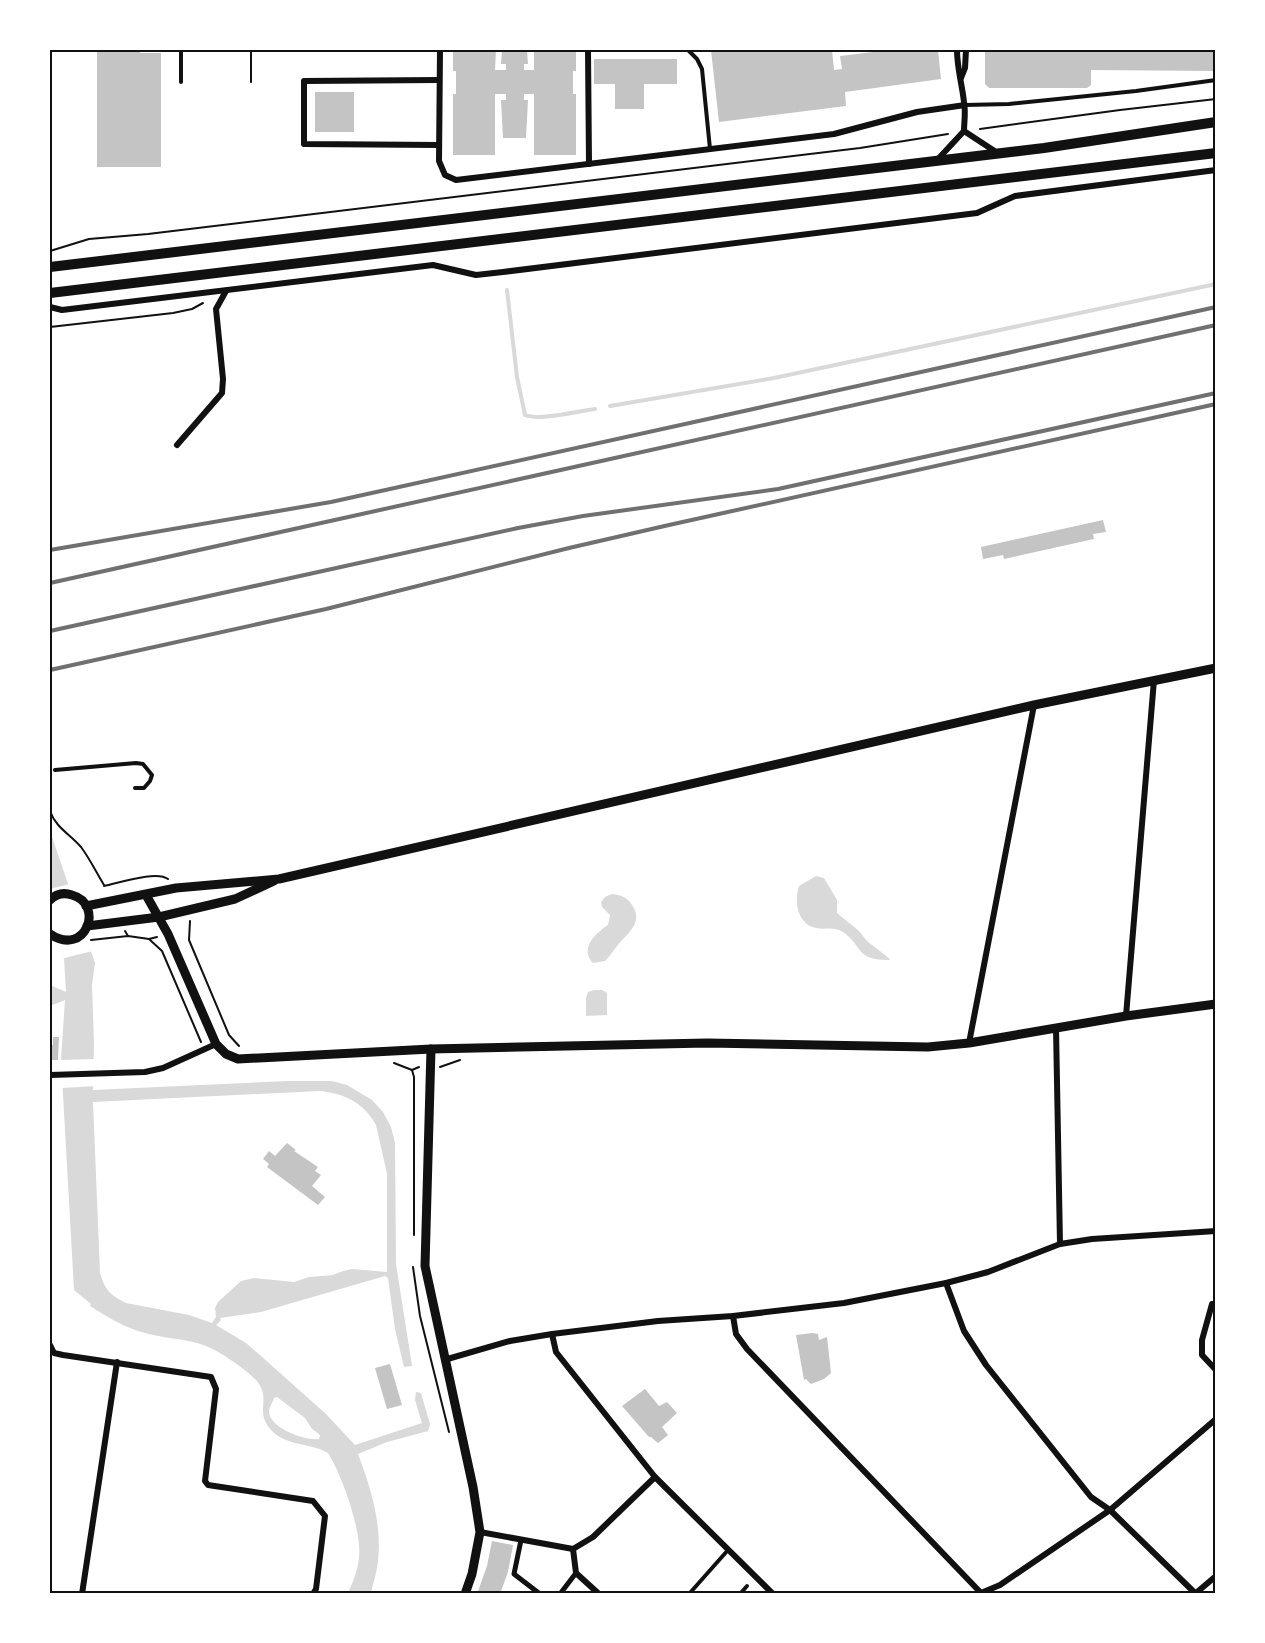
<svg xmlns="http://www.w3.org/2000/svg" width="1265" height="1643" viewBox="0 0 1265 1643" font-family="Figtree,sans-serif">
	<rect width="100%" height="100%" fill="#fff"/>
	<!-- water -->
	<g fill="#d9d9d9" fill-rule="evenodd">
		<path d="M50,831L95,963L92,985L94,1044L93,1090L288,1081H332L347,1085L372,1100L383,1112L391,1127L395,1143L396,1264L412,1366L404,1367L395,1329L388,1278L385,1276L261,1312L220,1318L221,1320L216,1325L246,1343L261,1356L326,1414L355,1445L422,1423L415,1400L416,1392L421,1393L430,1424L428,1431L387,1442L358,1454C371,1489 382,1523 378,1561C377,1572 373,1583 371,1593H348C353,1582 358,1570 359,1557C362,1531 342,1475 328,1453C311,1443 288,1446 273,1432C256,1415 267,1405 262,1390C257,1376 236,1364 225,1356C193,1335 171,1342 138,1331C120,1325 106,1316 90,1306L91,1304L74,1290L61,1059L65,1000L50,1006V985L66,992L64,958L50,903ZM320,1091C345,1094 363,1102 376,1125L387,1174V1272L352,1269L343,1271L333,1275L309,1277L294,1282L254,1278L241,1281L218,1302L215,1308L216,1317L212,1323L189,1315L126,1303C110,1295 105,1290 100,1273L93,1102ZM277,1397L305,1418L312,1429L320,1435L319,1439C305,1441 270,1428 269,1412C269,1407 273,1402 274,1398Z"/>
		<path d="M816,876L824,878L837,900V913L859,931L867,941L890,959L889,960C855,960 864,947 843,932C835,926 825,930 816,928C797,924 794,901 799,886Z"/>
		<path d="M612,894C621,895 627,897 632,905C644,922 628,933 617,946C613,951 610,956 605,961L593,963C579,948 596,933 608,925L610,915L602,907L601,902L605,897Z"/>
		<path d="M594,990H602L607,993V1015L586,1016V998L588,992Z"/>
	</g>
	<!-- pier -->
	<g fill="#fff">
		<path d="M70,884L93,951L64,958L50,912V889Z"/>
		<path d="M96,1059L97,1086L61,1088V1060Z"/>
	</g>
	<g fill="none" stroke-linecap="round" stroke-linejoin="round">
		<!-- stream -->
		<g stroke="#d9d9d9" stroke-width="4">
			<path d="M507,290L517,377L525,415C541,421 578,411 595,409"/>
			<path d="M610,406L774,378L1216,284"/>
		</g>
	</g>
	<!-- building -->
	<g fill="#c4c4c4">
		<path d="M97,50H140V53H161V167H97Z"/>
		<path d="M453,50H496L495,70H506V64H501L502,50H527L528,64H524V70H534V50H576V71H573V94H576V155H534V94H524V100H528L526,138H503L501,100H506V94H495V155H453V94H456V71H453Z"/>
		<path d="M711,50H832L834,70L842,69L840,56L890,50H938L941,79L845,92L846,106L719,122Z"/>
		<path d="M985,50H1216V71L1091,70V85L1087,88H989L985,84Z"/>
		<path d="M594,59H677V84H644V109H615V84H594Z"/>
		<rect x="315" y="92" width="39" height="40"/>
		<path d="M1103,520L1106,532L1093,534L1094,539L1004,559L1003,555L983,559L981,547Z"/>
		<path d="M53,1037H59L58,1060H50V1045H53Z"/>
		<path d="M287,1143L296,1150L294,1151L318,1167L315,1171L321,1175L312,1186L325,1197L318,1205L267,1167L269,1164L263,1159L269,1151L275,1156Z"/>
		<path d="M812,1333L818,1334L819,1340L827,1337L831,1373L824,1379L811,1384L806,1379L804,1380L796,1335Z"/>
		<path d="M390,1364L402,1405L387,1409L375,1368Z"/>
		<path d="M645,1389L659,1406L667,1402L677,1413L662,1427L668,1435L658,1443L651,1437H649L622,1406Z"/>
		<path d="M492,1541L513,1545L508,1572L500,1594H477L487,1566Z"/>
	</g>
	<g fill="none" stroke-linecap="round" stroke-linejoin="round">
		<!-- path -->
		<g stroke="#111" stroke-width="2">
			<path d="M251,50V82"/>
			<path d="M980,129L1120,110L1216,99"/>
			<path d="M50,251L89,239L148,234L860,148L948,134"/>
			<path d="M50,327L173,313L192,309L203,303"/>
			<path d="M50,811C56,828 70,834 81,847C90,859 96,872 104,885"/>
			<path d="M104,886C119,883 157,870 168,879"/>
			<path d="M190,921L189,940L229,1035L239,1046"/>
			<path d="M125,931L128,936"/>
			<path d="M149,939L162,951L201,1042"/>
			<path d="M91,940L128,936L149,939L157,937"/>
			<path d="M394,1063L412,1070L419,1067"/>
			<path d="M440,1067L460,1060"/>
			<path d="M412,1070L414,1077V1235"/>
			<path d="M413,1267L420,1316L449,1432"/>
		</g>
		<!-- service -->
		<g stroke="#111" stroke-width="4">
			<path d="M688,50L697,59L702,69L710,149"/>
			<path d="M181,82V50"/>
			<path d="M965,105L1009,104L1136,91L1216,80"/>
			<path d="M55,770L136,763L143,764L152,775L150,781L144,788H135"/>
			<path d="M689,1594L728,1550"/>
			<path d="M740,1594L747,1586"/>
		</g>
		<!-- pedestrian -->
		<g stroke="#111" stroke-width="5">
			<path d="M521,1540L514,1574L540,1594"/>
			<path d="M560,1594L576,1573"/>
		</g>
		<!-- minor -->
		<g stroke="#111" stroke-width="6">
			<path d="M440,50L439,161L445,175L456,180L834,134L917,112L965,105"/>
			<path d="M588,50L589,164"/>
			<path d="M961,78L965,68L966,50"/>
			<path d="M964,131L996,152"/>
			<path d="M439,145L304,144V81L439,80"/>
			<path d="M939,158L964,131C964,122 966,112 964,102C962,84 957,68 957,50"/>
			<path d="M50,307L62,310L95,306L433,265L476,275L503,272L977,213L1015,196L1216,170"/>
			<path d="M177,445L222,393L223,379L216,309L226,291"/>
			<path d="M1126,1016L1154,680"/>
			<path d="M1056,1028L1060,1244"/>
			<path d="M969,1043L1034,705"/>
			<path d="M50,1075L145,1072L163,1068L216,1044"/>
			<path d="M946,1283L964,1331L986,1365L1091,1497L1110,1510L1196,1594"/>
			<path d="M1212,1304L1202,1340V1355L1216,1370"/>
			<path d="M733,1316L736,1334L747,1349L982,1594"/>
			<path d="M552,1334L556,1352L655,1477L773,1594"/>
			<path d="M50,1345L54,1353L63,1355L211,1377L216,1389L205,1481L208,1485L313,1501L325,1516L316,1589L313,1594"/>
			<path d="M444,1360L510,1341L552,1334L658,1321L733,1316L844,1303L946,1283L988,1272L1060,1244L1092,1239L1216,1231"/>
			<path d="M480,1532L573,1549L593,1537L655,1477"/>
			<path d="M573,1549L576,1573L599,1594"/>
			<path d="M981,1593L1000,1585L1110,1510L1216,1419"/>
			<path d="M1196,1593L1216,1576"/>
			<path d="M82,1594L117,1362"/>
		</g>
		<!-- tertiary -->
		<g stroke="#111" stroke-width="9">
			<path d="M146,895L168,934L216,1044L226,1054L238,1059L431,1049L707,1043L928,1047L969,1043L1126,1016L1216,1004"/>
			<path d="M50,900C56,894 63,892 72,895C105,904 86,958 50,934"/>
			<path d="M86,906L176,888L279,879L1034,705L1216,668"/>
			<path d="M87,926L159,917L235,899L274,881"/>
			<path d="M431,1049L425,1266L473,1487L480,1532L472,1574L465,1594"/>
		</g>
		<!-- secondary -->
		<g stroke="#111" stroke-width="10">
			<path d="M50,267L1044,148L1216,122"/>
			<path d="M50,293L1216,153"/>
		</g>
		<!-- rail -->
		<g stroke="#707070" stroke-width="4">
			<path d="M50,550L331,502L1216,307"/>
			<path d="M50,583L1216,325"/>
			<path d="M50,631L518,528L583,516L778,489L1216,393"/>
			<path d="M50,670L326,609L569,548L669,525L1216,404"/>
		</g>
	</g>
	<!-- border -->
	<rect width="1265" height="1643" fill="none" stroke="#ffffff" stroke-width="102"/>
	<rect x="51" y="51" width="1163" height="1541" fill="none" stroke="#111" stroke-width="2"/>
</svg>
